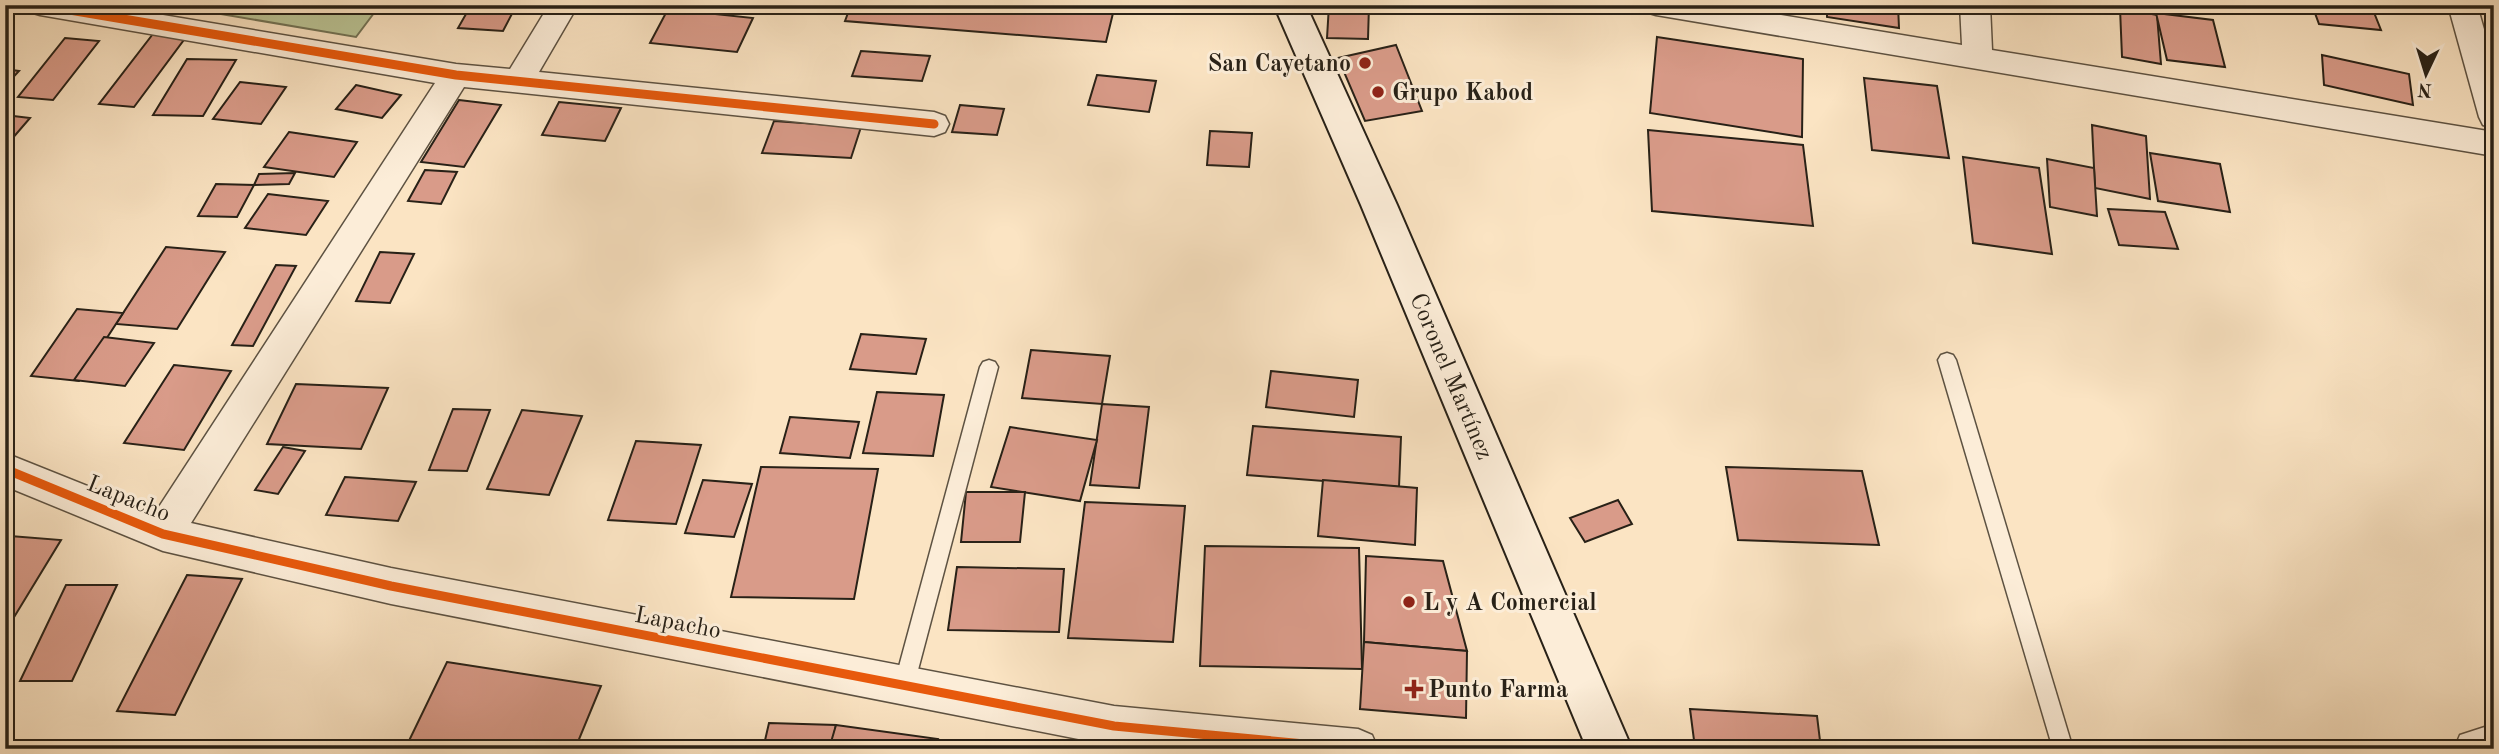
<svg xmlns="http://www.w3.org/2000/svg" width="2499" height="754" viewBox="0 0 2499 754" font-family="'Old Standard TT',serif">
	<rect width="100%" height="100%" fill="#fbe4c3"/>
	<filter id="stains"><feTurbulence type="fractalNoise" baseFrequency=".00286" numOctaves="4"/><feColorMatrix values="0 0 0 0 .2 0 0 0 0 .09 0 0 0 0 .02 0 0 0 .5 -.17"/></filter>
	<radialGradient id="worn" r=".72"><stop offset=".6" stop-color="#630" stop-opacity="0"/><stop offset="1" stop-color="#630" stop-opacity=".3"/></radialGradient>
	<!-- green -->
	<path fill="#bbc596" stroke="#727356" stroke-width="2" d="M168,5H380L356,37Z"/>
	<!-- building -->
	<g fill="#d99b89" stroke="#282117" stroke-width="2">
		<path d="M851,5H1115L1106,42L845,21Z"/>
		<path d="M1329,5H1369L1368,39L1327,38Z"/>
		<path d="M1827,5H1898L1899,28L1827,17Z"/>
		<path d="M2015,5H2049L2052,14L2018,13Z"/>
		<path d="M2312,5H2371L2381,30L2319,24Z"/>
		<path d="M470,7L514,10L503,31L458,28Z"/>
		<path d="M2120,8L2157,15L2161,64L2122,57Z"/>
		<path d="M668,9L753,18L737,52L650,43Z"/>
		<path d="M2156,13L2213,20L2225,67L2167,60Z"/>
		<path d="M156,30L189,33L134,107L99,104Z"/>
		<path d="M1657,37L1803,59L1802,137L1650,113Z"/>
		<path d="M65,38L99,41L53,100L18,97Z"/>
		<path d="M1396,45L1422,111L1365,121L1338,58Z"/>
		<path d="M861,51L930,56L922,81L852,76Z"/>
		<path d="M2322,55L2409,74L2413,105L2324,85Z"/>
		<path d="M187,59L236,60L203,116L153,115Z"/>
		<path d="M5,69L19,71L5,86Z"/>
		<path d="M1097,75L1156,81L1149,112L1088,105Z"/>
		<path d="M1864,78L1937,86L1949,158L1872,150Z"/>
		<path d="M240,82L286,87L261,124L213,119Z"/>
		<path d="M356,85L401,95L382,118L336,109Z"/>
		<path d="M459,100L501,105L464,167L421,162Z"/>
		<path d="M559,102L621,108L605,141L542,135Z"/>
		<path d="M960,105L1004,109L997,135L952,132Z"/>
		<path d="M5,115L30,118L5,147Z"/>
		<path d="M774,121L861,127L851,158L762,153Z"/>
		<path d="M2092,125L2146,136L2150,199L2095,188Z"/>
		<path d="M1648,130L1803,145L1813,226L1652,211Z"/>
		<path d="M1210,131L1252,133L1249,167L1207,165Z"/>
		<path d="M289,132L357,142L334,177L264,167Z"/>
		<path d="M2150,153L2220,164L2230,212L2158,201Z"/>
		<path d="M1963,157L2039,168L2052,254L1973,243Z"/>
		<path d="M2047,159L2094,168L2097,216L2050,207Z"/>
		<path d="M425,170L457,172L441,204L408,201Z"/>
		<path d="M295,173L289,184L254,185L259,174Z"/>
		<path d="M216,184L254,185L237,217L198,216Z"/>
		<path d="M268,194L328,201L306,235L245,228Z"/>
		<path d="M2108,209L2165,212L2178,249L2119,245Z"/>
		<path d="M166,247L225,252L177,329L116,324Z"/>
		<path d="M380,252L414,254L390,303L356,301Z"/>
		<path d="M276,265L296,266L253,346L232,345Z"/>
		<path d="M77,309L123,313L79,381L31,376Z"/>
		<path d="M861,334L926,339L916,374L850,369Z"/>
		<path d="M104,337L154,343L125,386L74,380Z"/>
		<path d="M1031,350L1110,356L1102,404L1022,398Z"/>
		<path d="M174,365L231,371L184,450L124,443Z"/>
		<path d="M1271,371L1358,380L1354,417L1266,407Z"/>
		<path d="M296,384L388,388L361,449L267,444Z"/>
		<path d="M877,392L944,395L933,456L863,453Z"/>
		<path d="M1102,404L1149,407L1139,488L1090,485Z"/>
		<path d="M453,409L490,410L467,471L429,470Z"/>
		<path d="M522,410L582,416L549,495L487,489Z"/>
		<path d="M790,417L859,422L850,458L780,453Z"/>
		<path d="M1253,426L1401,437L1399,487L1247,475Z"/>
		<path d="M1010,427L1097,440L1080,501L991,487Z"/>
		<path d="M636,441L701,445L676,524L608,520Z"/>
		<path d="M283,447L305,451L278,494L255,490Z"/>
		<path d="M761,467L878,469L854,599L731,597Z"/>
		<path d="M1726,467L1862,471L1879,545L1738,540Z"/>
		<path d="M345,477L416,482L398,521L326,515Z"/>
		<path d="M703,480L752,484L734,537L685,533Z"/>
		<path d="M1323,480L1417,488L1415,545L1318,536Z"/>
		<path d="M966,492H1025L1020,542H961Z"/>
		<path d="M1618,500L1632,524L1585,542L1570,518Z"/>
		<path d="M1085,502L1185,506L1173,642L1068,638Z"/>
		<path d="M10,536L61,540L5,632V543Z"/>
		<path d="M1205,546L1359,548L1362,669L1200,666Z"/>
		<path d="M1366,556L1443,561L1467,651L1364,642Z"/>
		<path d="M957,567L1064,569L1059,632L948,630Z"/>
		<path d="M187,575L242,579L175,715L117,711Z"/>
		<path d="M66,585H117L72,681H20Z"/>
		<path d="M1364,642L1467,651L1466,718L1360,709Z"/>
		<path d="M447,662L601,686L575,749H405Z"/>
		<path d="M1690,709L1817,716L1821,749L1695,748Z"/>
		<path d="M769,723L836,725L831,749H763Z"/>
		<path d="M836,725L938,739L935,749H829Z"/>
	</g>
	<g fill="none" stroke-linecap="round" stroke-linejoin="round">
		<!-- lane casing -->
		<g stroke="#5d5242" stroke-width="3">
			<g id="lane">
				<path d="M1947,353L1953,355L1956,360L2073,749H2053L1938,360L1941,355Z"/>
				<path d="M989,360L995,362L998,367L914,685L911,692L904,695L897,692L894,685L980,367L983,362Z"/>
			</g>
		</g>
		<!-- street casing -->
		<g stroke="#5d5242" stroke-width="3">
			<g id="street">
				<path d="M26,5H103L456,64L510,69L549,5H578L539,72L934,112L945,116L949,124L945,132L934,136L464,87L191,523L391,568L1114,706L1358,729L1372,735L1378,749H1144L1114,746L391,604L163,551L5,486V453L155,513L435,83L40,15L30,12Z"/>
				<path d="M1642,5H1720L1962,45L1960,5H1990L1992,50L2494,132V156L1656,15L1646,12Z"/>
				<path d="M2448,5H2477L2494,64V128L2483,125L2479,117Z"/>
				<path d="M2494,724V749H2454L2460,735Z"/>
			</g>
		</g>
		<!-- secondary casing -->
		<g stroke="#282117" stroke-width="4">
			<path id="secondary" d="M1274,5H1306L1397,205L1632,749H1587L1361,205Z"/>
		</g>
		<!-- lane -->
		<use href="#lane" fill="#fcedd8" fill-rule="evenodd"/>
		<!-- street -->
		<use href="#street" fill="#fcedd8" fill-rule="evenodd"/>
		<!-- secondary -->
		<use href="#secondary" fill="#fcedd8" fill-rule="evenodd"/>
		<!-- cycleway casing -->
		<g stroke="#fcedd8" stroke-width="13">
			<g id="cycleway">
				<path d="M40,5L456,75L934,124"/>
				<path d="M5,469L163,534L391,586L1114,726L1358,749"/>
			</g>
		</g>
		<!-- cycleway -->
		<use href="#cycleway" stroke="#e8590c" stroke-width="9"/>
	</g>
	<!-- markers -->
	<g fill="#8f2418" stroke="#fcedd8" stroke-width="2.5">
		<circle cx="1365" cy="63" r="7"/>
		<circle cx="1378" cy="92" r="7"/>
		<circle cx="1409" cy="602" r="7"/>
		<path d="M1410.5 678.5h7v7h7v7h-7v7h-7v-7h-7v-7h7z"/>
	</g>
	<g text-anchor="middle" stroke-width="6" stroke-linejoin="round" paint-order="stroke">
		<!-- poi labels -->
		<g font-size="24" font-weight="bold" fill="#282117" stroke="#fcedd8" text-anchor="start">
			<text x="1351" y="71" text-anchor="end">San Cayetano</text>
			<text x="1392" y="100">Grupo Kabod</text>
			<text x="1423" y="610">L y A Comercial</text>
			<text x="1428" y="697">Punto Farma</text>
		</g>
		<!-- street labels -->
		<g font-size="24" fill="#282117" stroke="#fcedd8">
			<text transform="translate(1452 376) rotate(67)" y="8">Coronel Martínez</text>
			<text transform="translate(129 498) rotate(22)" y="8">Lapacho</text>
			<text transform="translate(678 622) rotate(11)" y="8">Lapacho</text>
		</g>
	</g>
	<!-- margin -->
	<rect width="2499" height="754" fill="none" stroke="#fbe4c3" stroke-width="28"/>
	<rect x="7" y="7" width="2485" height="740" fill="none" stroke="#282117" stroke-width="3.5"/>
	<rect x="14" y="14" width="2471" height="726" fill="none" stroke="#282117" stroke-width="2"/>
	<!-- north arrow -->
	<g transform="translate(2426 74) rotate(184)" stroke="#fcedd8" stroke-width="5" paint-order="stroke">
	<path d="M0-5L12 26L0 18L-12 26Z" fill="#282117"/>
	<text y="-10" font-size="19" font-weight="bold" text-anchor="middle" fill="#282117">N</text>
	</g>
	<rect width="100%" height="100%" filter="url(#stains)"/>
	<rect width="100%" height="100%" fill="url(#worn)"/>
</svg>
